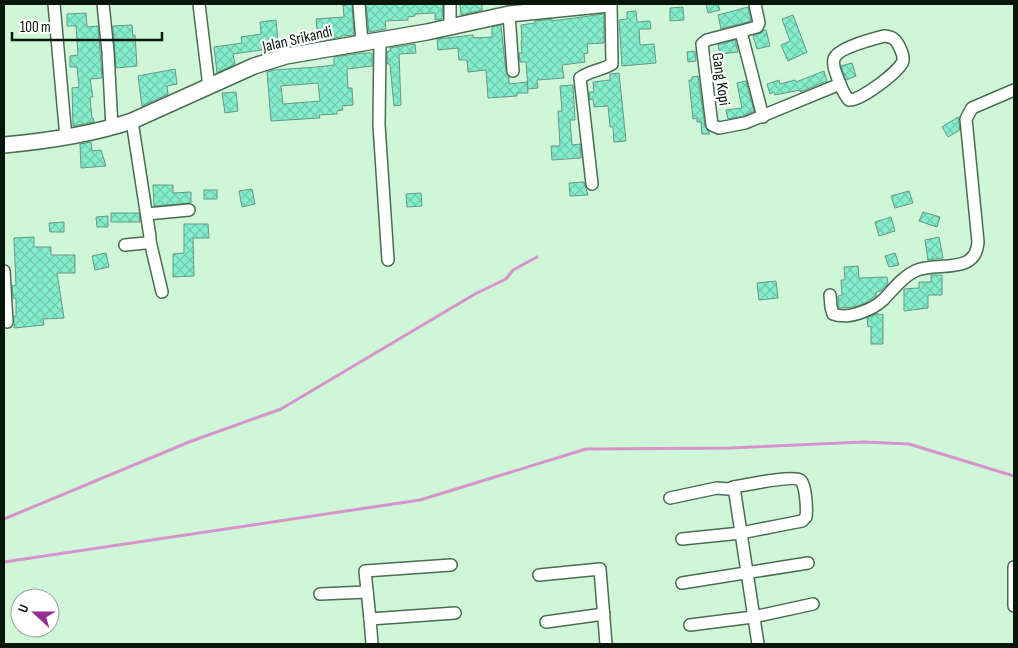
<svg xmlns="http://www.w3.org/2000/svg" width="1018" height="648" viewBox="0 0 1018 648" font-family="'Sofia Sans Condensed',sans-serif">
	<defs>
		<pattern id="building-cross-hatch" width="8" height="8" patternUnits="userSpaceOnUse" patternTransform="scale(1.25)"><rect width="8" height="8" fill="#83edcc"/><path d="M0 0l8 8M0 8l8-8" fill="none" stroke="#70caae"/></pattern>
	</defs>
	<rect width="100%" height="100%" fill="#cff7d7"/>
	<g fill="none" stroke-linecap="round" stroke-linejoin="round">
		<!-- stream -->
		<g stroke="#d693cd" stroke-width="3">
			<path d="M4,519L189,442L281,409L475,294L506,279L513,270L537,257"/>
			<path d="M4,562L420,500L586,449L730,448L864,442L909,444L1014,476"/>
		</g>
	</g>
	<!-- building -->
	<g fill="url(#building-cross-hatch)" stroke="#679988" fill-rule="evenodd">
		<path d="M352,4L354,35L341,36V37L318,41L316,19L344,17L343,5Z"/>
		<path d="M366,4H443L442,19L435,20V13L415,14V16L408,17V20L385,21L386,29L369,32Z"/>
		<path d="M460,4H482V10L461,15Z"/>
		<path d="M706,4H718L720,10L708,13Z"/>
		<path d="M683,7L684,20L670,21V8Z"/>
		<path d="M748,7L751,21L721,29L718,15Z"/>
		<path d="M636,11L637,22L650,21L651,29H639L640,45L654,44L656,63L622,66L619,20L627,19V12Z"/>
		<path d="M86,13L87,27L98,26L102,78L90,79L93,97H90L92,118H93L94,122L73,126L72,88L79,87L77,67H70V56L78,55L76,26H67V14Z"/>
		<path d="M604,14V43L587,44L588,53L584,54L585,62L562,65L564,78L537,80L538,88L528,89L526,62H520L519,53H522L521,41H522L521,25L535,23V21L552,19V21Z"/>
		<path d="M793,15L807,52L788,61L781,45L790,41L782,19Z"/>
		<path d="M276,20L278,41L261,44L262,50L233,54L235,64L217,73L214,47L242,43L241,37L261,34L260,22Z"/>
		<path d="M132,25L133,36L135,35L137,66L116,68L113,26Z"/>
		<path d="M501,25L506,72L509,77V84L527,82L528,93H517V96L488,98L486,70L468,72L467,60H459L458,48L438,50L437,39L473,35L474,38L492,37V27Z"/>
		<path d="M764,30H766L770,46L757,49L753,36L761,33Z"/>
		<path d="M735,40L738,52L720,54L718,45Z"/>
		<path d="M415,44L416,53L399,54L401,105L394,106L390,64H387V52L390,51V48Z"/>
		<path d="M695,51L696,61L688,62L687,52Z"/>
		<path d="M362,53H372V66L347,69L348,88H352L353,105L342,106L343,110L337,111V114L319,115L320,118L271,121L267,72L274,70L317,67L334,65V57ZM318,83L320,101L283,104L281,86Z"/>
		<path d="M852,63L856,76L846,80L841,66Z"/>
		<path d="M175,69L177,84L167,86L168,94L142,106L138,76Z"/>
		<path d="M824,71L827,81L800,92V90L775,95L774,92L770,94L767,84L779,80L780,84L795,80L796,82Z"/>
		<path d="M619,73L626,141L614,142L613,127H610L608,106L594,107L593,99L590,100L589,92H594L593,82L610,80V74Z"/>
		<path d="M698,76L705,126L710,134H702L701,122H697V118L693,119L689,80H692V77Z"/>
		<path d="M746,81L754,111L743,116L728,119L726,110L742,108L737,83Z"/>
		<path d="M573,85L575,120H570L572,145L580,144L581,158L552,160L551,146H560L558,111H562L560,86Z"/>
		<path d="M236,92L238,111L225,113L222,93Z"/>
		<path d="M958,117L960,130L948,137L942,127Z"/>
		<path d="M91,142L92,151L101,150L106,166L81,168L80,144Z"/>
		<path d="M584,182L588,195L570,196L569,183Z"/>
		<path d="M153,185H173V193L191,192V203L154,206Z"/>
		<path d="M252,189L255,204L242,207L239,191Z"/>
		<rect x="204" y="190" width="13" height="9"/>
		<path d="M909,191L913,203L895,208L891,196Z"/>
		<path d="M421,193L422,206L407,207L406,194Z"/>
		<path d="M923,212L940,217L937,227L919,221Z"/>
		<path d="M111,213H139L140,222H111Z"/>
		<path d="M108,216V227H97L96,217Z"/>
		<path d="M891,217L895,231L879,236L875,222Z"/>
		<path d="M64,222V232H50L49,223Z"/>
		<path d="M184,224H208L209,238H193L194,276L173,277V254L184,253Z"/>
		<path d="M34,237V247H51V255H75V273H57L64,318L43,319L44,325L14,328V316H16V298H13L12,286L16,285L14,238Z"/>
		<path d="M939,237L943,258L928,260L925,240Z"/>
		<path d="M106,253L109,267L95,270L92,256Z"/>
		<path d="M895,253L899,265L889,267L885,256Z"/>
		<path d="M858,266L859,278L887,277L888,284L881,291L876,292V296L863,304L854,307L839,308L838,296L842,295L841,280H845L844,267Z"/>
		<path d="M931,275H942V295H928V308L904,311V289L919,288V282H931Z"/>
		<path d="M776,281L778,298L759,300L757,283Z"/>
		<path d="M878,313V315L883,314V344H871V326L868,327L867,318Z"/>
	</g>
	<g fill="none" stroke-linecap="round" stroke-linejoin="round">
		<!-- minor casing -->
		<g stroke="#496d52" stroke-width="14">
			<g id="minor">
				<path d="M54,4L66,138"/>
				<path d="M103,4L108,52L112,128"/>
				<path d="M199,4L209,87"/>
				<path d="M359,4L362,43"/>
				<path d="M450,4V27"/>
				<path d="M755,4L759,23L757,27L707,40L702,44L712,125L719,128L745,123L840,84"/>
				<path d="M509,14L513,71"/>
				<path d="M741,32L763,117"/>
				<path d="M884,36C892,37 895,38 899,46C901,50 904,56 903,61C899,72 860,101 849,100C843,94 841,86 838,79C836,73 832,66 834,59C837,48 873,39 884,36Z"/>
				<path d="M380,40L379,125L388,260"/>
				<path d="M592,184L580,78C588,71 603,70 612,64L611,4"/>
				<path d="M147,214L189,210"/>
				<path d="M150,241L162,292"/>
				<path d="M125,245L145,243L150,241V237L132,121"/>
				<path d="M4,271L7,322"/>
				<path d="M830,295L831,307L833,314C848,320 872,310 883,300C893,290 902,277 915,271C936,261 976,276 978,242L966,119L972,108L1014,90"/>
				<path d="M670,498L717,488L728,489L734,487L758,644"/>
				<path d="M682,539L741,533L802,521L806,517C807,510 806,483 800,480C792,475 746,485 734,487"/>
				<path d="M1014,567V606"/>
				<path d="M539,575L600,569L606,644"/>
				<path d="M682,583L808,563"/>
				<path d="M320,594L367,592"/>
				<path d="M370,619L365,571L451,565"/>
				<path d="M546,622L604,614"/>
				<path d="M690,625L753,617L813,604"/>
				<path d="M372,644L370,619L455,613"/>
			</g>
		</g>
		<!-- tertiary casing -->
		<g stroke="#496d52" stroke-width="18">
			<path id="tertiary" d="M4,145C48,141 90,135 132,121L254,66L286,56L427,32L509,14L609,4"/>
		</g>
		<!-- minor -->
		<use href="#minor" stroke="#fff" stroke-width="11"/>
		<!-- tertiary -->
		<use href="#tertiary" stroke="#fff" stroke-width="15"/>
	</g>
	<g text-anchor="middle" stroke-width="4.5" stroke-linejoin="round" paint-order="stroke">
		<!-- street labels -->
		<g font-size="16" fill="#07150a" stroke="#fff">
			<text transform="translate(297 38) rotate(-13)" y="6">Jalan Srikandi</text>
			<text transform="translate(722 79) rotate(82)" y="6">Gang Kopi</text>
		</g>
	</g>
	<!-- border -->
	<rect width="1018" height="648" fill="none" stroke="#07150a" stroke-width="10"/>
	<!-- north arrow -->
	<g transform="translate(35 613) rotate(291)"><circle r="24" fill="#ffffff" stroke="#9ca19d"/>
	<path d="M0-4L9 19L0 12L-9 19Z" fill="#972d8f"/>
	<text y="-8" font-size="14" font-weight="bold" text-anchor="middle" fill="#07150a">U</text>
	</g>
	<!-- scale -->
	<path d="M12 32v8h150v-8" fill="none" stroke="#07150a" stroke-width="2.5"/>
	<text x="20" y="32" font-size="15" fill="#07150a" stroke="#ffffff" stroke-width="4" paint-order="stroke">100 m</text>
</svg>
